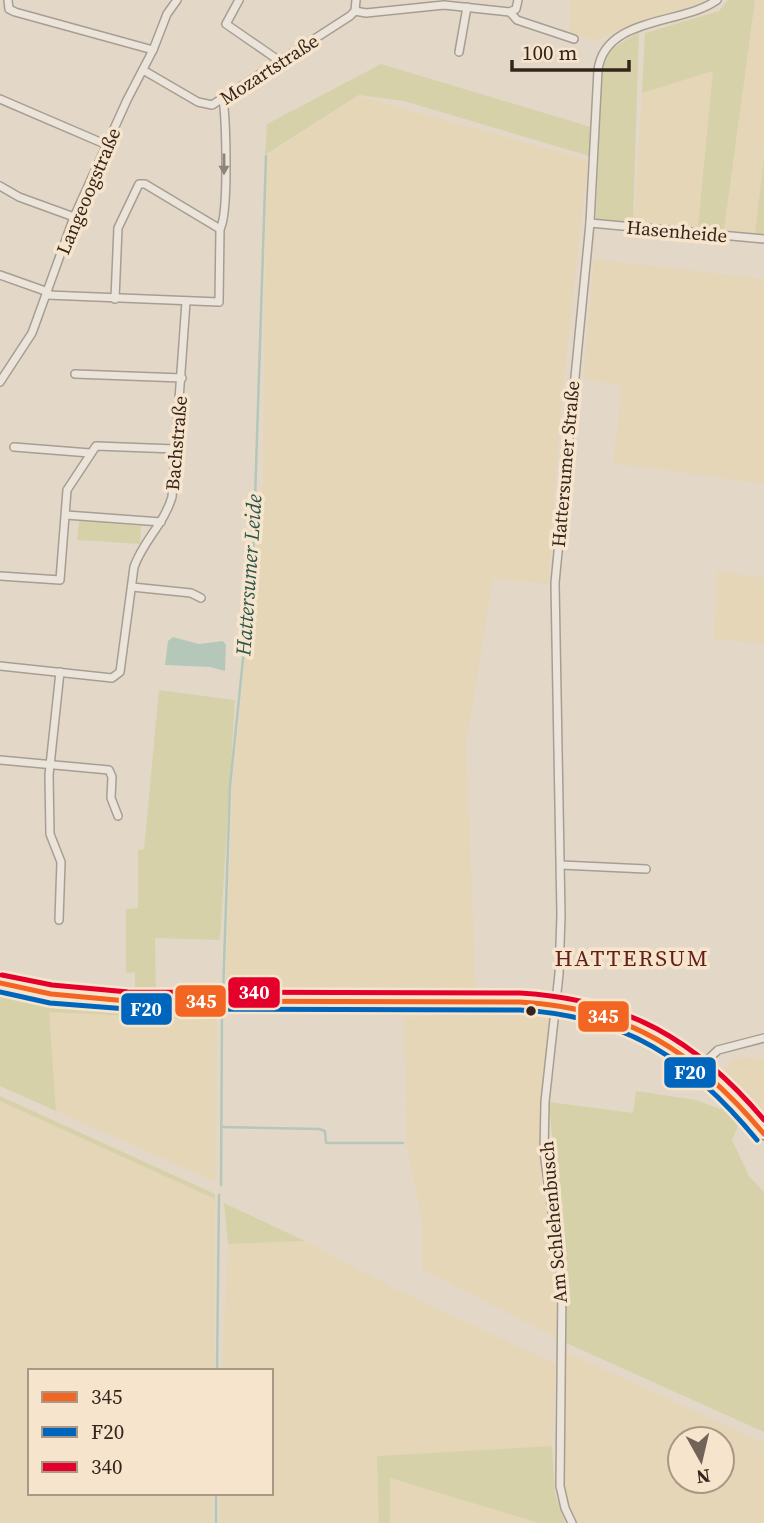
<svg xmlns="http://www.w3.org/2000/svg" width="764" height="1523" viewBox="0 0 764 1523" font-family="'Source Serif 4',serif">
	<rect width="100%" height="100%" fill="#e3d8c8"/>
	<!-- farmland -->
	<g fill="#e4d6b7" fill-rule="evenodd">
		<path d="M570,0H708L637,23L594,41L570,32Z"/>
		<path d="M755,0H764V157L755,234L724,230Z"/>
		<path d="M714,71L698,227L634,222L642,93Z"/>
		<path d="M359,96L588,160L561,407L548,584L493,578L466,744L476,994L225,992L233,778L263,483L266,156Z"/>
		<path d="M594,259L764,279V484L613,463L622,386L583,378Z"/>
		<path d="M717,571L764,578V644L714,639Z"/>
		<path d="M49,1012L217,1020L216,1182L56,1111Z"/>
		<path d="M477,1012L549,1018L539,1134L557,1280L556,1338L422,1269L423,1225L407,1147L404,1018Z"/>
		<path d="M737,1057L764,1059V1120L723,1071Z"/>
		<path d="M0,1101L215,1199L214,1371H30V1493H213V1523H0Z"/>
		<path d="M305,1241L395,1289L556,1364L552,1446L378,1456L379,1523H220V1493H271V1371H222L228,1244Z"/>
		<path d="M564,1351L764,1443V1523H575L567,1508L563,1486ZM680,1439H722V1481H680Z"/>
		<path d="M389,1478L539,1523H390Z"/>
	</g>
	<!-- green -->
	<g fill="#d7d1a9">
		<path d="M728,0H755L724,230L698,227L713,71L642,93L645,33L719,11Z"/>
		<path d="M639,32L633,222L596,219L602,63L613,48Z"/>
		<path d="M381,64L591,127L589,156L404,101L359,95L265,155L267,124Z"/>
		<path d="M764,157V234H755Z"/>
		<path d="M79,521L141,526L140,544L77,540Z"/>
		<path d="M159,690L235,700L220,940L155,938L156,994L135,996V972L126,973V909L138,908V850L144,849Z"/>
		<path d="M0,993C72,1010 143,1012 217,1014V1020L49,1012L56,1111L0,1086Z"/>
		<path d="M636,1091L696,1100L720,1109L723,1101L740,1122L732,1140L749,1176L764,1192V1432L564,1342L566,1286L549,1102L633,1113Z"/>
		<path d="M0,1096L215,1194V1199L0,1101Z"/>
		<path d="M224,1203L305,1241L228,1244Z"/>
		<path d="M552,1446L555,1493L565,1523H539L390,1478V1523H379L377,1456Z"/>
	</g>
	<!-- water -->
	<path fill="#b4c7b9" d="M173,637L199,644L223,641L226,645L225,671L210,667L165,665L168,641Z"/>
	<g fill="none" stroke-linecap="round" stroke-linejoin="round">
		<!-- stream -->
		<g stroke="#b4c7b9" stroke-width="2.5">
			<path d="M223,994L230,786L253,562L266,156"/>
			<path d="M222,1127L319,1129L325,1131L326,1143H403"/>
			<path d="M221,1185L222,1015"/>
			<path d="M217,1371L219,1195"/>
			<path d="M216,1523V1493"/>
		</g>
		<!-- minor casing -->
		<g stroke="#a89d92" stroke-width="10">
			<g id="minor">
				<path d="M8,0L9,9L15,12L153,50"/>
				<path d="M239,0L226,24L281,62"/>
				<path d="M355,11L366,13L444,5L510,12L516,9L518,0"/>
				<path d="M510,12L517,20L574,39"/>
				<path d="M459,52L467,7"/>
				<path d="M143,70L198,102L212,105L350,16L355,11L356,0"/>
				<path d="M0,99L107,145"/>
				<path d="M0,186L19,197L74,217"/>
				<path d="M590,223L764,239"/>
				<path d="M0,275L48,292"/>
				<path d="M47,295L219,302L220,229C229,214 226,120 223,99"/>
				<path d="M115,299L118,228L139,184H145L220,229"/>
				<path d="M75,374L182,378"/>
				<path d="M0,382L32,333L74,217L127,100L153,50L167,14L177,0"/>
				<path d="M14,447L90,453"/>
				<path d="M66,515L161,522"/>
				<path d="M0,576L60,580L67,490L96,446L175,449"/>
				<path d="M132,587L191,593L201,598"/>
				<path d="M0,666L112,678L120,672L134,567C143,541 164,524 172,497L186,302"/>
				<path d="M0,760L109,770L112,777L111,798L118,816"/>
				<path d="M561,865L646,869"/>
				<path d="M59,920L61,862L50,834L49,775L60,672"/>
				<path d="M701,1066L718,1050L764,1038"/>
				<path d="M572,1523L565,1508L560,1486L562,1285L544,1152L545,1102L559,974L561,915L555,583L590,223L598,70C605,16 683,25 717,0"/>
			</g>
		</g>
		<!-- secondary casing -->
		<g stroke="#978c82" stroke-width="13">
			<path id="secondary" d="M0,983C68,1002 135,1001 205,1002C277,1003 350,1004 422,1003C488,1002 553,995 616,1018C678,1041 724,1084 764,1134"/>
		</g>
		<!-- minor -->
		<use href="#minor" stroke="#ebe4da" stroke-width="7"/>
		<!-- secondary -->
		<use href="#secondary" stroke="#ebe4da" stroke-width="10"/>
		<!-- bus-1 casing -->
		<g stroke="#f6e5cc" stroke-width="10">
			<path id="bus-1" d="M0,983L51,994L127,1001L520,1002C629,1008 695,1052 764,1134"/>
		</g>
		<!-- bus-2 casing -->
		<g stroke="#f6e5cc" stroke-width="10">
			<path id="bus-2" d="M0,992L50,1003L127,1009L520,1010C626,1016 690,1059 757,1140"/>
		</g>
		<!-- bus-3 casing -->
		<g stroke="#f6e5cc" stroke-width="10">
			<path id="bus-3" d="M2,975L52,985L128,992L520,993C626,999 697,1040 764,1120"/>
		</g>
		<!-- bus-1 -->
		<use href="#bus-1" stroke="#f26522" stroke-width="5"/>
		<!-- bus-2 -->
		<use href="#bus-2" stroke="#0065bd" stroke-width="5"/>
		<!-- bus-3 -->
		<use href="#bus-3" stroke="#e4002b" stroke-width="5"/>
	</g>
	<!-- one-way arrows -->
	<defs><path id="oneway-solid" d="M-6-.8H1V-3.2L6.5 0L1 3.2V.8H-6Z" transform="scale(1.75)"/></defs>
	<use fill="#90847a" href="#oneway-solid" transform="translate(224 164) rotate(90)"/>
	<!-- markers -->
	<circle fill="#35241b" stroke="#f6e5cc" stroke-width="2.5" cx="531" cy="1011" r="6"/>
	<g text-anchor="middle" stroke-width="7" stroke-linejoin="round" paint-order="stroke">
		<!-- street labels -->
		<g font-size="19" fill="#35241b" stroke="#f6e5cc">
			<text transform="translate(269 69) rotate(-33)" y="7">Mozartstraße</text>
			<text transform="translate(88 191) rotate(-67)" y="7">Langeoogstraße</text>
			<text transform="translate(677 231) rotate(5)" y="7">Hasenheide</text>
			<text transform="translate(176 443) rotate(-85)" y="7">Bachstraße</text>
			<text transform="translate(565 464) rotate(-85)" y="7">Hattersumer Straße</text>
			<text transform="translate(553 1222) rotate(-95)" y="7">Am Schlehenbusch</text>
		</g>
		<!-- water labels -->
		<g font-size="21" font-style="italic" fill="#29564d" stroke="#f6e5cc">
			<text transform="translate(249 575) rotate(-86)" y="7">Hattersumer Leide</text>
		</g>
		<!-- quarter labels -->
		<g font-size="23" letter-spacing="2" fill="#631f19" stroke="#f6e5cc">
			<text x="632" y="966">HATTERSUM</text>
		</g>
	</g>
	<g stroke="#f6e5cc" stroke-width="2.5">
		<rect x="227" y="976" width="54" height="33" rx="7" fill="#e4002b"/>
		<rect x="174" y="984" width="53" height="34" rx="7" fill="#f26522"/>
		<rect x="120" y="992" width="53" height="34" rx="7" fill="#0065bd"/>
		<rect x="577" y="1000" width="53" height="33" rx="7" fill="#f26522"/>
		<rect x="663" y="1056" width="54" height="33" rx="7" fill="#0065bd"/>
	</g>
	<g font-size="19" text-anchor="middle" font-weight="bold" fill="#fff">
		<text x="254" y="999">340</text>
		<text x="201" y="1008">345</text>
		<text x="146" y="1016">F20</text>
		<text x="603" y="1023">345</text>
		<text x="690" y="1079">F20</text>
	</g>
	<!-- legend -->
	<rect x="28" y="1369" width="245" height="126" fill="#f6e5cc" stroke="#a99885" stroke-width="2"/>
	<rect x="42" y="1392" width="35" height="10" fill="#f26522" stroke="#a99885" stroke-width="2"/>
	<text x="91" y="1404" font-size="21" fill="#35241b">345</text>
	<rect x="42" y="1427" width="35" height="10" fill="#0065bd" stroke="#a99885" stroke-width="2"/>
	<text x="91" y="1439" font-size="21" fill="#35241b">F20</text>
	<rect x="42" y="1462" width="35" height="10" fill="#e4002b" stroke="#a99885" stroke-width="2"/>
	<text x="91" y="1474" font-size="21" fill="#35241b">340</text>
	<!-- north arrow -->
	<g transform="translate(701 1460) rotate(172)"><circle r="33" fill="#f6e5cc" stroke="#a99885" stroke-width="2"/>
	<path d="M0-5L12 26L0 18L-12 26Z" fill="#726358"/>
	<text y="-10" font-size="19" font-weight="bold" text-anchor="middle" fill="#35241b">N</text>
	</g>
	<!-- scale -->
	<path d="M512 60v10h117v-10" fill="none" stroke="#35241b" stroke-width="3.5"/>
	<text x="522" y="60" font-size="21" fill="#35241b" stroke="#f6e5cc" stroke-width="5" paint-order="stroke">100 m</text>
</svg>
